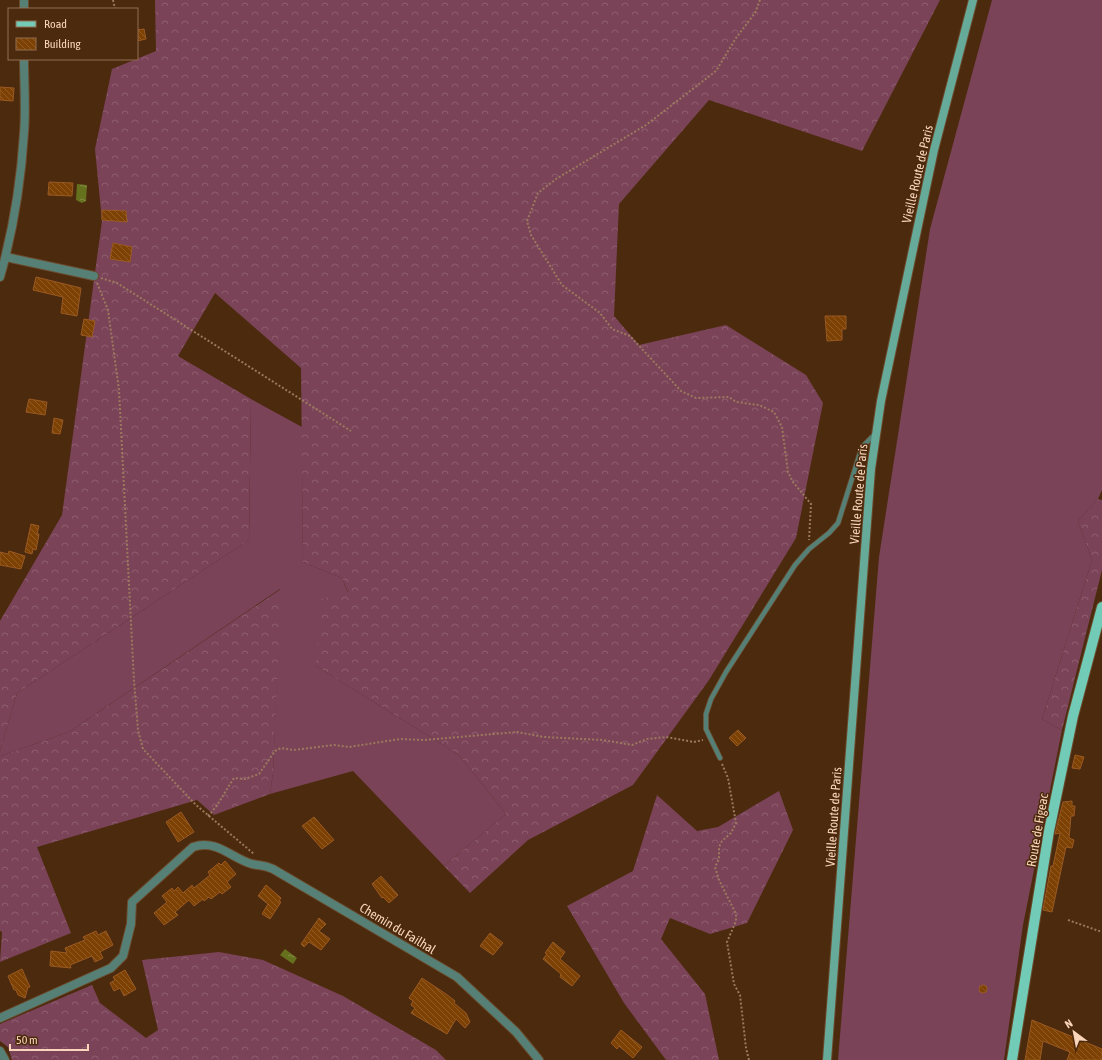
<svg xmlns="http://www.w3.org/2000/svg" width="1102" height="1060" viewBox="0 0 1102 1060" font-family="'Asap Condensed',sans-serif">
	<defs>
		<pattern id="forest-crowns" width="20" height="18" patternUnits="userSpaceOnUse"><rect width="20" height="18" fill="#7a4358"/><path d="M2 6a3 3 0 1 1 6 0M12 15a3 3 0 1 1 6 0" fill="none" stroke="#8e5d6e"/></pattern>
		<pattern id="water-ripples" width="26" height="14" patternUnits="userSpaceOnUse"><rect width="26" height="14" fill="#66711e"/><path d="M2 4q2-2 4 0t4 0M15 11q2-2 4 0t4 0" fill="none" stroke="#848b47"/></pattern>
		<pattern id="building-back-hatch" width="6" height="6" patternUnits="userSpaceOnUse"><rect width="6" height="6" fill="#7d4103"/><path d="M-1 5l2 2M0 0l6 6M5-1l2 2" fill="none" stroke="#905c26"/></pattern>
	</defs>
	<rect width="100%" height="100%" fill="#4c2a0d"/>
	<!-- grass -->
	<g fill="#7a4358">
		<path d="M992,0H1102V490L1098,499L1078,521L1092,560L1042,719L1062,730L1023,925L1004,1060H838L879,557L930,229Z"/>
		<path d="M251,399L302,427L303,562L342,578L348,593L316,666L459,755L506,814L444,866L353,771L270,794L273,773L280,589L69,732L0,756V751L17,693L249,540Z"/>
	</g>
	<!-- forest -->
	<g fill="url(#forest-crowns)">
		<path d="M155,0H940L862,151L709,100L619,204L614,316L639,345L726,325L806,375L823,403L796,538L709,680L633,785L528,840L470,893L444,866L506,814L459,755L316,666L321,599L348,592L342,578L303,562L301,368L215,293L178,356L251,399L249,540L17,693L0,751V621L62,515L102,221L95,149L112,69L156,51Z"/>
		<path d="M1098,499L1102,500V570L1062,730L1042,719L1092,560L1078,521Z"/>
		<path d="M281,589L273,773L270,794L214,815L197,800L37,847L71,933L0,962L2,932L0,931V756L69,732Z"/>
		<path d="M779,791L793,830L747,923L710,934L670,918L661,939L705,994L719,1060H666L624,1003L567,906L633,871L657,795L697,831L718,827Z"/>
		<path d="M219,952L263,960L343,996L436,1050L446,1060H12L8,1047L0,1041V1024L92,985L100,1003L146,1038L158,1030L142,960Z"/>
	</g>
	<!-- water -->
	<g fill="url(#water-ripples)">
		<path d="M77,184L87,185L86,201L82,203L76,200Z"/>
		<path d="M285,949L297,958L293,964L280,955Z"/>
	</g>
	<!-- building -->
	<g fill="url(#building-back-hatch)" stroke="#9a5923">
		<path d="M144,29L146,39L137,41V30Z"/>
		<path d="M0,87L14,88L13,101L0,100Z"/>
		<path d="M49,182L73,183L72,196L48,195Z"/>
		<path d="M102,210L126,211L127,222L102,220Z"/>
		<path d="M113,243L132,247L130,262L110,259Z"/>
		<path d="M36,277L81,288L77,316L61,313L63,297L33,290Z"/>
		<path d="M825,316H846V329H842V340L827,341Z"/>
		<path d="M84,319L95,321L92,337L81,335Z"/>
		<path d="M29,399L47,402L45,415L26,412Z"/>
		<path d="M54,418L63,420L60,434L52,433Z"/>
		<path d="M31,524L39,526L37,534H39L36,550L33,549L32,554L25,552Z"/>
		<path d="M9,551L25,556L21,569L0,565V552L8,554Z"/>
		<path d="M738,730L746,738L737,746L729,738Z"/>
		<path d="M1075,755L1084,757L1080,769L1072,768Z"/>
		<path d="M1072,801V806H1075L1074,816H1071L1069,838L1074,840L1072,848L1066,847L1052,912L1043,910L1051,866H1053L1060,833L1055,834L1063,802Z"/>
		<path d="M181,812L194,832L178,842L166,822Z"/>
		<path d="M314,817L334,840L322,849L302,826Z"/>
		<path d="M225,861L236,874L227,882L231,887L222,894L220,892L211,899L209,897L204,901L203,899L194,906L189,900L175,912L178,915L164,925L154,913L167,902L162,896L172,888L174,891L178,887L183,893L192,885L194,888L210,875L208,872L214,867L219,863L221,865Z"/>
		<path d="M381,876L398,895L389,903L383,897L382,898L372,884Z"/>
		<path d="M266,885L281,898L279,901L281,902L270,919L262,914L268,904L258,896Z"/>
		<path d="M319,918L326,924L319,931L330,939L321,950L309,942L304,947L301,944Z"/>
		<path d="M96,931L98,935L106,931L113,945L100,952L103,958L95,962L92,956L70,965L71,968L50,966L51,951L67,953L65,948L85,940L83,937Z"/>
		<path d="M490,933L503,943L493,955L480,946Z"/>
		<path d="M553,942L565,952L560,959L580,976L572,986L560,977L561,974L543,959L547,954L545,953Z"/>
		<path d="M22,969L30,987H28L25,998L18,995L16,990H14L8,976Z"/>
		<path d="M125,970L136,989L124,996L120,988L114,991L110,983L115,980L113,977Z"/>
		<path d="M422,978L446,994L455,1001L454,1003L466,1013L470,1022L465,1028L456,1019L447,1034L411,1013L415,1008L411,1005L413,1001L409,998Z"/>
		<circle cx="983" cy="989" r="4"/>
		<path d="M1032,1020L1102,1049V1060H1067L1070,1052L1043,1041L1040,1060H1025Z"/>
		<path d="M621,1030L642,1047L633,1058L619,1046L617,1049L611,1043Z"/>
	</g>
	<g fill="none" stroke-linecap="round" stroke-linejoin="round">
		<!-- lane casing -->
		<g stroke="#6b492c" stroke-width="6">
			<path id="lane" d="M720,758L706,729V714L711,699L726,672L795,565L809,549L829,533L838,523L862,447L875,434"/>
		</g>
		<!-- street casing -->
		<g stroke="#6b492c" stroke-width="10">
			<g id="street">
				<path d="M24,9V0"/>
				<path d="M6,257L94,276"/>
				<path d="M0,277C13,231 21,181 24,133C26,108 24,83 24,59"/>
				<path d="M0,1018L111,968L123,956L131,924L132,902L193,847C217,839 231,858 252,864C261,866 264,865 273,869L457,977L516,1032L539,1060"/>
				<path d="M0,1051L5,1060"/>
			</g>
		</g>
		<!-- secondary casing -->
		<g stroke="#6b492c" stroke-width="10">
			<path id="secondary" d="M827,1060L871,469L881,401L934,150L973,0"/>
		</g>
		<!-- primary casing -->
		<g stroke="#6b492c" stroke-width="12">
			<path id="primary" d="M1012,1060L1049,831L1073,716L1102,607"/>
		</g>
		<!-- path -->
		<g stroke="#9c795d" stroke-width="2" stroke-dasharray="2 2" stroke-linecap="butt">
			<path d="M113,0L115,9"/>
			<path d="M760,0L755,13L736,38L716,71L646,125L556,179L538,193L527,221L531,235L562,285L600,313L612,329L630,336L681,391L696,398L729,397L736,402L759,405L774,412L782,427L788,472L793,482L811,504L809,540"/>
			<path d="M101,278L117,283L351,431"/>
			<path d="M97,283L108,310L119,390L134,681L138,730L143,749L196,805L254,854"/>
			<path d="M722,764L728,778L736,823L731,833L722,841L719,847V859L715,867L719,880L736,914V921L727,942L734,984L740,995L746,1048L749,1060"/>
			<path d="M208,816C219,805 225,791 234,778L245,779L259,774L275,751L281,748L293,750L334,745L349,747L400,739L424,740L517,732L544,737L603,740L632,745L647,739L666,737L694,742L703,740"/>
			<path d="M1068,920L1102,932"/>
		</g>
		<!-- lane -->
		<use href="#lane" stroke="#568075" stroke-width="4.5"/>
		<!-- street -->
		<use href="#street" stroke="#568075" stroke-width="8"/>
		<!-- secondary -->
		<use href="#secondary" stroke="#66ab9a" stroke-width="8"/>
		<!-- primary -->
		<use href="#primary" stroke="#72cbb6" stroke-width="10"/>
	</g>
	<g text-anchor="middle" stroke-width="3" stroke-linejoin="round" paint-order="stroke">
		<!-- street labels -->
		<g font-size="13" fill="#fad5bb" stroke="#4c2a0d">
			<text transform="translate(917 174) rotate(-77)" y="5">Vieille Route de Paris</text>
			<text transform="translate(858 494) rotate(-85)" y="5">Vieille Route de Paris</text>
			<text transform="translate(833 817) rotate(-86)" y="5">Vieille Route de Paris</text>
			<text transform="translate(1037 830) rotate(-80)" y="5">Route de Figeac</text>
			<text transform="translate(398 928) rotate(31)" y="5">Chemin du Failhal</text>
		</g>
	</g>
	<!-- legend -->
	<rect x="8" y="8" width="130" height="52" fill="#4c2a0d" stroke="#926e53"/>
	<rect x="16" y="21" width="20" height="6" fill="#72cbb6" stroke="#926e53"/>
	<text x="44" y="28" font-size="12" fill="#fad5bb">Road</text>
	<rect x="16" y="38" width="20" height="12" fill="url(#building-back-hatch)" stroke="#926e53"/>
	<text x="44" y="48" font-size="12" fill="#fad5bb">Building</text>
	<!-- north arrow -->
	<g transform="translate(1074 1032) rotate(328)" stroke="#4c2a0d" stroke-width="3" paint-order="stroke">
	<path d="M0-3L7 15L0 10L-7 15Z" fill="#fad5bb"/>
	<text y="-6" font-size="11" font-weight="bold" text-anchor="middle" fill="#fad5bb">N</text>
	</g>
	<!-- scale -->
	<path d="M10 1044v6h78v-6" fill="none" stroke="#fad5bb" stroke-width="2"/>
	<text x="16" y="1044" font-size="12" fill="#fad5bb" stroke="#4c2a0d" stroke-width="3" paint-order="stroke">50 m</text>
</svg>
